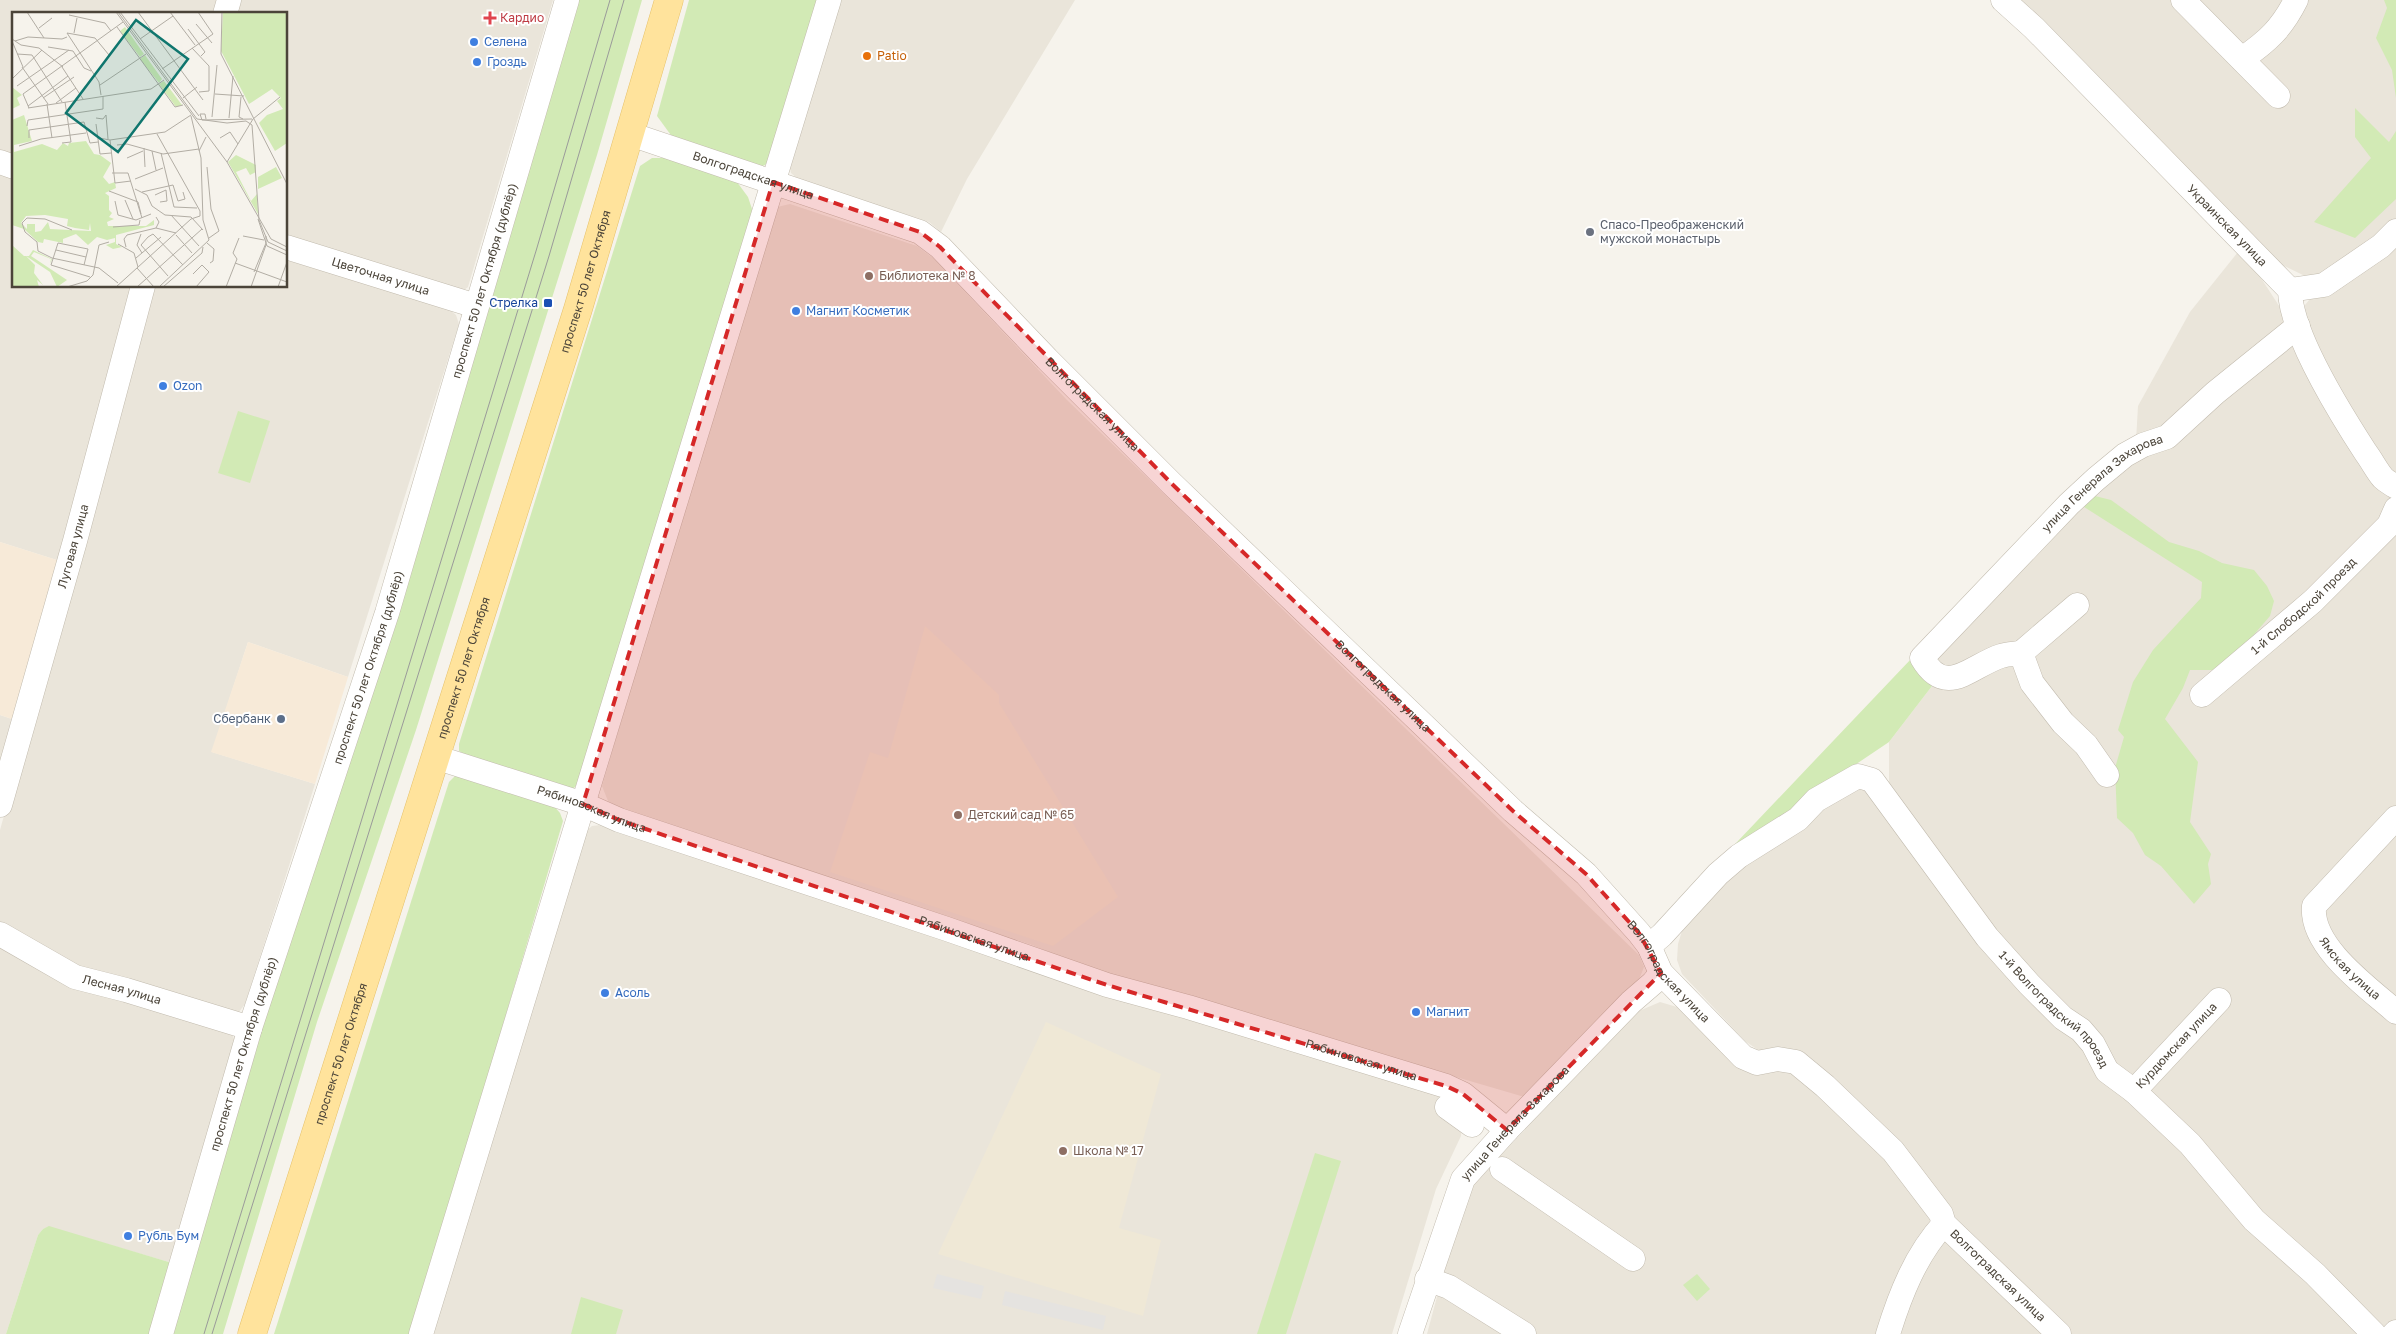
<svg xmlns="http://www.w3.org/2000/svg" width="2396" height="1334" viewBox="0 0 2396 1334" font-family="'Golos Text',sans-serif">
	<rect width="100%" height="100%" fill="#f6f3ec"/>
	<!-- residential -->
	<g fill="#eae5da">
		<path d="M0,0H220L216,14H14V160L0,155Z"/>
		<path d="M239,0H553L468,287L460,293L286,239V14H235Z"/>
		<path d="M838,0H1075L967,179L941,232L929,222L918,218L801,182L791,173L788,159Z"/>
		<path d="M2016,0H2396V221L2329,274L2307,277L2278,263Z"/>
		<path d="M0,169L14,174V286H135L60,561L0,542Z"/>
		<path d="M790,204L917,246L933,258L1066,399L1639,955L1644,967L1638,982L1529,1096H1521L1098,972L1032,945L621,809L608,801L602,786L771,215L777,207Z"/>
		<path d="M2396,240V476L2361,435L2303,318L2305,305L2310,299L2321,297Z"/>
		<path d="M2238,252L2257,272L2285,315V322L2183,417L2136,441L2138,406L2190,312Z"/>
		<path d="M286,260L448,308L456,315L459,324L348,677L248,642L212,752L315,784L245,1004L239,1012L230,1017L77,971L0,929V830L151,286H286Z"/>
		<path d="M2291,342L2396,495V812L2304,910L2396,1019V1325L2384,1329L2376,1327L2129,1078L1992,936L1889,791V742L1932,686L1922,666L2073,507Z"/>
		<path d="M0,715L12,719L0,765Z"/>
		<path d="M1860,785L1866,787L1984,941L2366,1334H2067L1948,1216L1899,1148L1745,1041L1682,974L1677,960L1678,944L1682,931L1723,880L1821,807Z"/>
		<path d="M609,824L1439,1094L1462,1123L1461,1136L1436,1189L1392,1334H430L581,835L592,826Z"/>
		<path d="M2396,828V1006L2339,953L2323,907Z"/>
		<path d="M0,941L231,1033L236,1042L172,1263L49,1227L43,1229L38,1235L6,1334H0Z"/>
		<path d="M1660,1002L1677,1007L1693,1019L1794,1069L1890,1156L1936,1219L1880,1334H1427L1446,1263L1471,1186L1639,1011Z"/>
		<path d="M1944,1241H1952L2048,1334H1893L1907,1296Z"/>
	</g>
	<!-- commercial -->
	<g fill="#f7ead8">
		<path d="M0,542L60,561L12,719L0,715Z"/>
		<path d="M248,642L348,677L315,784L211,752Z"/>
	</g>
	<!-- education -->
	<g fill="#efe8d6">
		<path d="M925,626L999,695V703L1118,897L1053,946L830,872L870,752L888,758Z"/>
		<path d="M1046,1022L1161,1074L1119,1228L1161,1240L1143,1316L938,1254Z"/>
	</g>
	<!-- green -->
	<g fill="#d2eab5">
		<path d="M576,0H642L597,155L416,730L317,1022L223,1334H171L307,871Z"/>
		<path d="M689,0H820L770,162L761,167L673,138L657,116Z"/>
		<path d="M2384,0H2396V98L2392,70L2376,38L2387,8Z"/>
		<path d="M2355,108L2389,142L2396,131V199L2355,238L2314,222L2371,158L2355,137Z"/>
		<path d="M652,158H669L737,182L748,197L753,212L581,780L574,788L565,790L467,756L459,751V744L640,166Z"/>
		<path d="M238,411L270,421L250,483L218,473Z"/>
		<path d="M2095,496L2111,500L2169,542L2199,551L2222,563L2254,570L2267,586L2274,601L2270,616L2251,638L2216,670H2190L2183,688L2165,719L2198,762L2190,822L2211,854L2208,864L2211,884L2194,904L2161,866L2145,855L2133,833L2117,818L2115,768L2124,737L2118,730L2133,682L2153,650L2201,598L2202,582L2081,505Z"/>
		<path d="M1911,659L1922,666L1932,686L1889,742L1837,777L1791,812L1661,922Z"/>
		<path d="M463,774L553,805L560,813L563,821L412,1334H274L449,782L455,776Z"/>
		<path d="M1315,1153L1341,1161L1286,1334H1257Z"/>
		<path d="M49,1226L172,1263L152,1334H6L38,1235L43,1229Z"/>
		<path d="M1697,1274L1710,1289L1697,1301L1683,1285Z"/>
		<path d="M581,1297L623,1310L616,1334H571Z"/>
	</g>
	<!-- parking -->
	<g fill="#e5e3e0">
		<path d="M937,1274L984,1286L981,1299L933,1288Z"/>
		<path d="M1005,1291L1106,1316L1103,1330L1002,1305Z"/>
	</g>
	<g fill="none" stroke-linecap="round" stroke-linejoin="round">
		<!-- minor casing -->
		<g stroke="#c2bbae" stroke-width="25">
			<g id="minor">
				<path id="s1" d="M2003,0L2034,28L2290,290C2290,333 2342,416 2366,453C2372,461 2377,471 2383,478C2387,482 2392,484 2396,487"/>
				<path d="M2183,0L2278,96"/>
				<path d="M225,14L229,0"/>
				<path d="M2242,59C2268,41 2282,28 2296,0"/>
				<path id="s2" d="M630,134L920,232L940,247L1047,359L1172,484L1513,811L1586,874L1639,933L1649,946L1661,973L1743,1057L1757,1063L1778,1059L1796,1062L1825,1086L1893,1151L1941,1214L1944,1224L2059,1334"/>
				<path d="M0,162L14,167"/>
				<path id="s3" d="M286,247L476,306"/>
				<path d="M2290,290L2324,285L2381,246L2396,231"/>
				<path d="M2021,653L2077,605"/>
				<path id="s4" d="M2202,695L2313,601L2389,525L2396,509"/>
				<path id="s5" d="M435,757L583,804L619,820L947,929L1107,985L1188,1007L1446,1086L1463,1094L1507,1130"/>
				<path id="s6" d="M2107,775L2086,745L2063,723L2032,683L2021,653C2014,654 2007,654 2001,656C1970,666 1946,699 1922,658L2069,504L2096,479L2125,455L2143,445L2167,437L2215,393L2298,326"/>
				<path id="s7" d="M0,805L75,541L143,286"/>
				<path id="s8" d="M2396,818L2314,906C2310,947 2369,988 2396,1012"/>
				<path id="s9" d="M0,934L75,977L126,990L250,1028"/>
				<path id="s10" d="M1649,946L1662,935L1718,874L1739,856L1798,819L1816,800L1858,776L1872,780L1987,937L2029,984L2063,1018L2081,1030L2093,1044L2107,1071L2134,1091L2190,1144L2254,1220L2315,1274L2374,1334"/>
				<path id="s11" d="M2134,1091L2219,1000"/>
				<path d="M1447,1107L1472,1125"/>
				<path d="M1502,1169L1633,1259"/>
				<path d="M1427,1279L1449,1287L1524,1334"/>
				<path id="s12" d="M161,1334L250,1028L387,613L567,0"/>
				<path d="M421,1334L829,0"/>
				<path id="s13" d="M1410,1334L1463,1179L1507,1130L1631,1002L1653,983L1661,973"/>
				<path d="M1888,1334C1900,1295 1916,1254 1944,1224"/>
				<path d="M2394,1334L2396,1332"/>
			</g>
		</g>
		<!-- major casing -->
		<g stroke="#e6c16a" stroke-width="29">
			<g id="major">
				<path id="s14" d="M252,1334L578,309L669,0"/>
			</g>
		</g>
		<!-- minor -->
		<use href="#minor" stroke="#fff" stroke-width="24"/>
		<!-- major -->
		<use href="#major" stroke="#ffe39c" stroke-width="28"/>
		<!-- tram -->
		<g stroke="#9a9a9a" stroke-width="1">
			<path d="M204,1334L536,251L610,0"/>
			<path d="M212,1334L549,256L624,0"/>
		</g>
	</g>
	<!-- marked area -->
	<path fill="#d62828" fill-opacity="0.2" stroke="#d62828" stroke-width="4" stroke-dasharray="10 6" stroke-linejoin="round" d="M773,182L920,232L940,247L1172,484L1513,811L1586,874L1639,933L1661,973L1507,1130L1463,1094L1446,1086L1107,985L619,820L583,804Z"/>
	<!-- markers -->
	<path fill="#e0444e" stroke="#fff" stroke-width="2" d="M487.5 10.5h5v5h5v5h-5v5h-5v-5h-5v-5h5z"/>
	<g fill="#3f7fe0" stroke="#fff" stroke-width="2">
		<circle cx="474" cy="42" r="5"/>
		<circle cx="477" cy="62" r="5"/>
		<circle cx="796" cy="311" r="5"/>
		<circle cx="163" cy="386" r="5"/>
		<circle cx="605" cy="993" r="5"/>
		<circle cx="1416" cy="1012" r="5"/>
		<circle cx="128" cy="1236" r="5"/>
	</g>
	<circle fill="#e8710a" stroke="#fff" stroke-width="2" cx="867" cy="56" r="5"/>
	<circle fill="#6b7280" stroke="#fff" stroke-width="2" cx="1590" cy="232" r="5"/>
	<g fill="#8d6e63" stroke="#fff" stroke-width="2">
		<circle cx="869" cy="276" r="5"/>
		<circle cx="958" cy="815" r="5"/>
		<circle cx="1063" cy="1151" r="5"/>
	</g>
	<rect fill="#1a4fb4" stroke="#fff" stroke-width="2" x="543" y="298" width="10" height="10" rx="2.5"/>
	<circle fill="#5c6f8a" stroke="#fff" stroke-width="2" cx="281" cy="719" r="5"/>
	<g text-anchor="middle" stroke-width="4" stroke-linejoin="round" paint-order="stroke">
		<!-- health labels -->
		<g font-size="12" fill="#be3a42" stroke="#fff" text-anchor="start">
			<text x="500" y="22">Кардио</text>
		</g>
		<!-- shop labels -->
		<g font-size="12" fill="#366cbe" stroke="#fff" text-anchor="start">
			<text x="484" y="46">Селена</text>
			<text x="487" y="66">Гроздь</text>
			<text x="806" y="315">Магнит Косметик</text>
			<text x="173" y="390">Ozon</text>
			<text x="615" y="997">Асоль</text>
			<text x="1426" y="1016">Магнит</text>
			<text x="138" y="1240">Рубль Бум</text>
		</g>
		<!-- food labels -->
		<g font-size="12" fill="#c56008" stroke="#fff" text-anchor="start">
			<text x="877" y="60">Patio</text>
		</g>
		<!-- street labels -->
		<g font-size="12" fill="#4b4439" stroke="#fff">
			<text dy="4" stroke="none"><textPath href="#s2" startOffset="130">Волгоградская улица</textPath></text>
			<text dy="4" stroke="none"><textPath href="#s1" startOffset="318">Украинская улица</textPath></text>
			<text dy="4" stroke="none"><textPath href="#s3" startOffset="99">Цветочная улица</textPath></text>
			<text dy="4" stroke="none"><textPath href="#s12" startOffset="1102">проспект 50 лет Октября (дублёр)</textPath></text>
			<text dy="4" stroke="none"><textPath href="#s14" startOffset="1104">проспект 50 лет Октября</textPath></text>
			<text dy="4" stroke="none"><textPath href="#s2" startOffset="550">Волгоградская улица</textPath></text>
			<text dy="4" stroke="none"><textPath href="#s6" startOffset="516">улица Генерала Захарова</textPath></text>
			<text dy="4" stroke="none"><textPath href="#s7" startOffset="269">Луговая улица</textPath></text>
			<text dy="4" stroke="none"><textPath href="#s4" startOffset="135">1-й Слободской проезд</textPath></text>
			<text dy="4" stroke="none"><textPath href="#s12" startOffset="698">проспект 50 лет Октября (дублёр)</textPath></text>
			<text dy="4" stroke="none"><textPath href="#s14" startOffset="699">проспект 50 лет Октября</textPath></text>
			<text dy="4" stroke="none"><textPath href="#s2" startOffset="955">Волгоградская улица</textPath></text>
			<text dy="4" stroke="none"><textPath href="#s5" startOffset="165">Рябиновская улица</textPath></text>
			<text dy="4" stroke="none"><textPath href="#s5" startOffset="569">Рябиновская улица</textPath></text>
			<text dy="4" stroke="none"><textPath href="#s8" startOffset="195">Ямская улица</textPath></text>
			<text dy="4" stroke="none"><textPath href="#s2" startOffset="1360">Волгоградская улица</textPath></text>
			<text dy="4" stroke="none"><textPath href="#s9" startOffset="135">Лесная улица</textPath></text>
			<text dy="4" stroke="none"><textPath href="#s10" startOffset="580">1-й Волгоградский проезд</textPath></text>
			<text dy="4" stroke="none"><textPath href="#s11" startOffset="62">Курдюмская улица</textPath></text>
			<text dy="4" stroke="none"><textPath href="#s12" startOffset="292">проспект 50 лет Октября (дублёр)</textPath></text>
			<text dy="4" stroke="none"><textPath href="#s14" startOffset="294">проспект 50 лет Октября</textPath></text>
			<text dy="4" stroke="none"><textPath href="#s5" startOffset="975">Рябиновская улица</textPath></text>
			<text dy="4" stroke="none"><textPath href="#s13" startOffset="240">улица Генерала Захарова</textPath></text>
			<text dy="4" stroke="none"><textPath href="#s2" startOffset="1825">Волгоградская улица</textPath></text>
		</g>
		<!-- worship labels -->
		<g font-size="12" fill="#5b616d" stroke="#fff" text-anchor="start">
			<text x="1600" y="229">Спасо-Преображенский<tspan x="1600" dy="14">мужской монастырь</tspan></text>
		</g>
		<!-- education labels -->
		<g font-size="12" fill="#785e54" stroke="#fff" text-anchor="start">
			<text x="879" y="280">Библиотека № 8</text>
			<text x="968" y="819">Детский сад № 65</text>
			<text x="1073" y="1155">Школа № 17</text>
		</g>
		<!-- transit labels -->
		<g font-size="12" fill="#164399" stroke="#fff" text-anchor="end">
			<text x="538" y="307">Стрелка</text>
		</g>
		<!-- service labels -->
		<g font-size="12" fill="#4e5e75" stroke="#fff" text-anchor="end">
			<text x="271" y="723">Сбербанк</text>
		</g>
	</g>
	<!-- overview -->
	<g transform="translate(12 12)">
		<rect width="275" height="275" fill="#f6f3ec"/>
		<path d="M211,0H275V131L263,139L247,111L255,103L271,97L265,89L269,86L260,77L237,92L209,39ZM113,15L132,42L128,45L108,19ZM133,43L150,67L147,71L128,47ZM152,69L170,93L164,95L147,72ZM0,75L10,83L5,86L8,93L0,97ZM12,103L20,129L2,133V140L30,132L45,138L51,131L56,134L57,131L74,129L82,142L88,143L99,151L91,165L97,172L103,170L104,176L93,181L97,184V198L100,201L97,205L102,207L95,210L96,214H134L142,208V213L104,223V232L110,235L101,237L94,233L103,230V226L95,228L85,225L76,233L64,222L51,227V231L32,227L31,231L26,230L12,217L0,213V108ZM33,203L56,207L55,214L63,216L77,218L78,211L79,219L38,217L36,210L29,219L23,220V212H15V217L9,211L14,204ZM224,143L244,153V160L238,163L234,156L224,160L239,189L245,182L246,202L216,150ZM264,155L270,166L246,177V165ZM0,233L12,244H17L21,238L40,247L38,252L39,247L22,240L19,244L55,268L45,275L38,260L14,244L23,253L22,261L31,273L25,268L27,275H0Z" fill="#d2eab5" fill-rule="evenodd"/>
		<path fill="none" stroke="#b2ada4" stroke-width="1" d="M15,0L32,26M104,0L215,150L259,227L275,235M106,0L185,107L215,111L234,109L240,113L247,208L256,230L275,239M108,0L187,104M126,0L191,88M158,0L183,33M210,0L209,42L275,172M57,3L93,11L99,19M184,12L200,31M105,15L163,95L171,93M27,16L40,6M176,17L193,40L189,44M62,21L65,6M0,27L9,33L27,36L51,55M128,27L161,4M0,29L11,55M3,29L16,25L50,27L55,25M36,35L61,39L72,56L79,59M180,36L197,54V79L187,80M5,42L20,43L50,90M10,55L36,92M50,55L71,87M150,57L201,22L186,0M1,66L30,38M88,73L134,42M5,74L57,38M203,82L232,84M89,83L87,70L55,21L83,26L97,43M229,85L227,105L231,107M31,86L62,65M171,86L185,75M44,91L64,76M35,92L40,126M16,94L56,64M16,96L139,77L152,68M17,96L11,82L111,10M200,105L205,53M84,106L91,107L94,103L96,127M217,106L221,64M194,107L193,102H188L190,108L240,107M84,112L88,142L99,141M15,114L16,108L91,97V84M145,122L188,199M17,126V118L72,110L78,131L86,130M87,126L98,128L153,120L179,103M208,126L218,120L226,132M98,128L103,171L119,169M50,131L59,130L53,90M105,133L115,132L151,142L187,137M7,134L29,127L74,121M132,136L133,155M140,139L144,158M187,139L194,125M149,141L162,195L185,196M115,146L131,139M215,150L241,107L268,85M195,155L199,197L207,219L197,226M100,161H116L130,206M123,167L151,156M123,177L135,183L140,194L153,203M97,179L126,190L129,202M130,180L161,173L166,189L173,187L171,180M143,183L154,178L155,189L148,190M113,188L121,207M103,189L106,203L124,208L139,202M153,203L179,205L191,218M159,203L187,234M246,207L255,234L275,243M101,215L127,213L128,208M144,216L164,221M60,218L33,207L15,206L10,211L13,220L25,230L26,239L40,246L87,256L106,271M129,222L125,233L130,241M164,223L180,241M231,224L252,228M195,231L202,237L201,249L198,251M106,232L122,241L126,255M114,235L112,227L115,223L144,216L147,210L144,205M44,238L74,245M124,246L149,225M223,251L275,270M72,253L76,237L46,231L39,253L78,265M125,256L142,275M242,260L254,231V224M181,262L190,253L197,260L184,275M156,264L129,233L136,225L141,222L171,253M55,275L75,269L81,263L87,233L97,230M104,275L179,207L188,204V199M125,275L190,217M147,275L197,228L191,208L189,146L179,104M151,275L190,241L191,235M214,275L225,247L221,241L227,226M239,275L254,233M266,275L275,250"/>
		<path fill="#0f766e" fill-opacity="0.15" stroke="#0f766e" stroke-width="2.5" d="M124,8L176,47L106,140L54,101Z"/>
		<rect width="275" height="275" fill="none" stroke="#4b4439" stroke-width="2.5"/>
	</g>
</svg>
